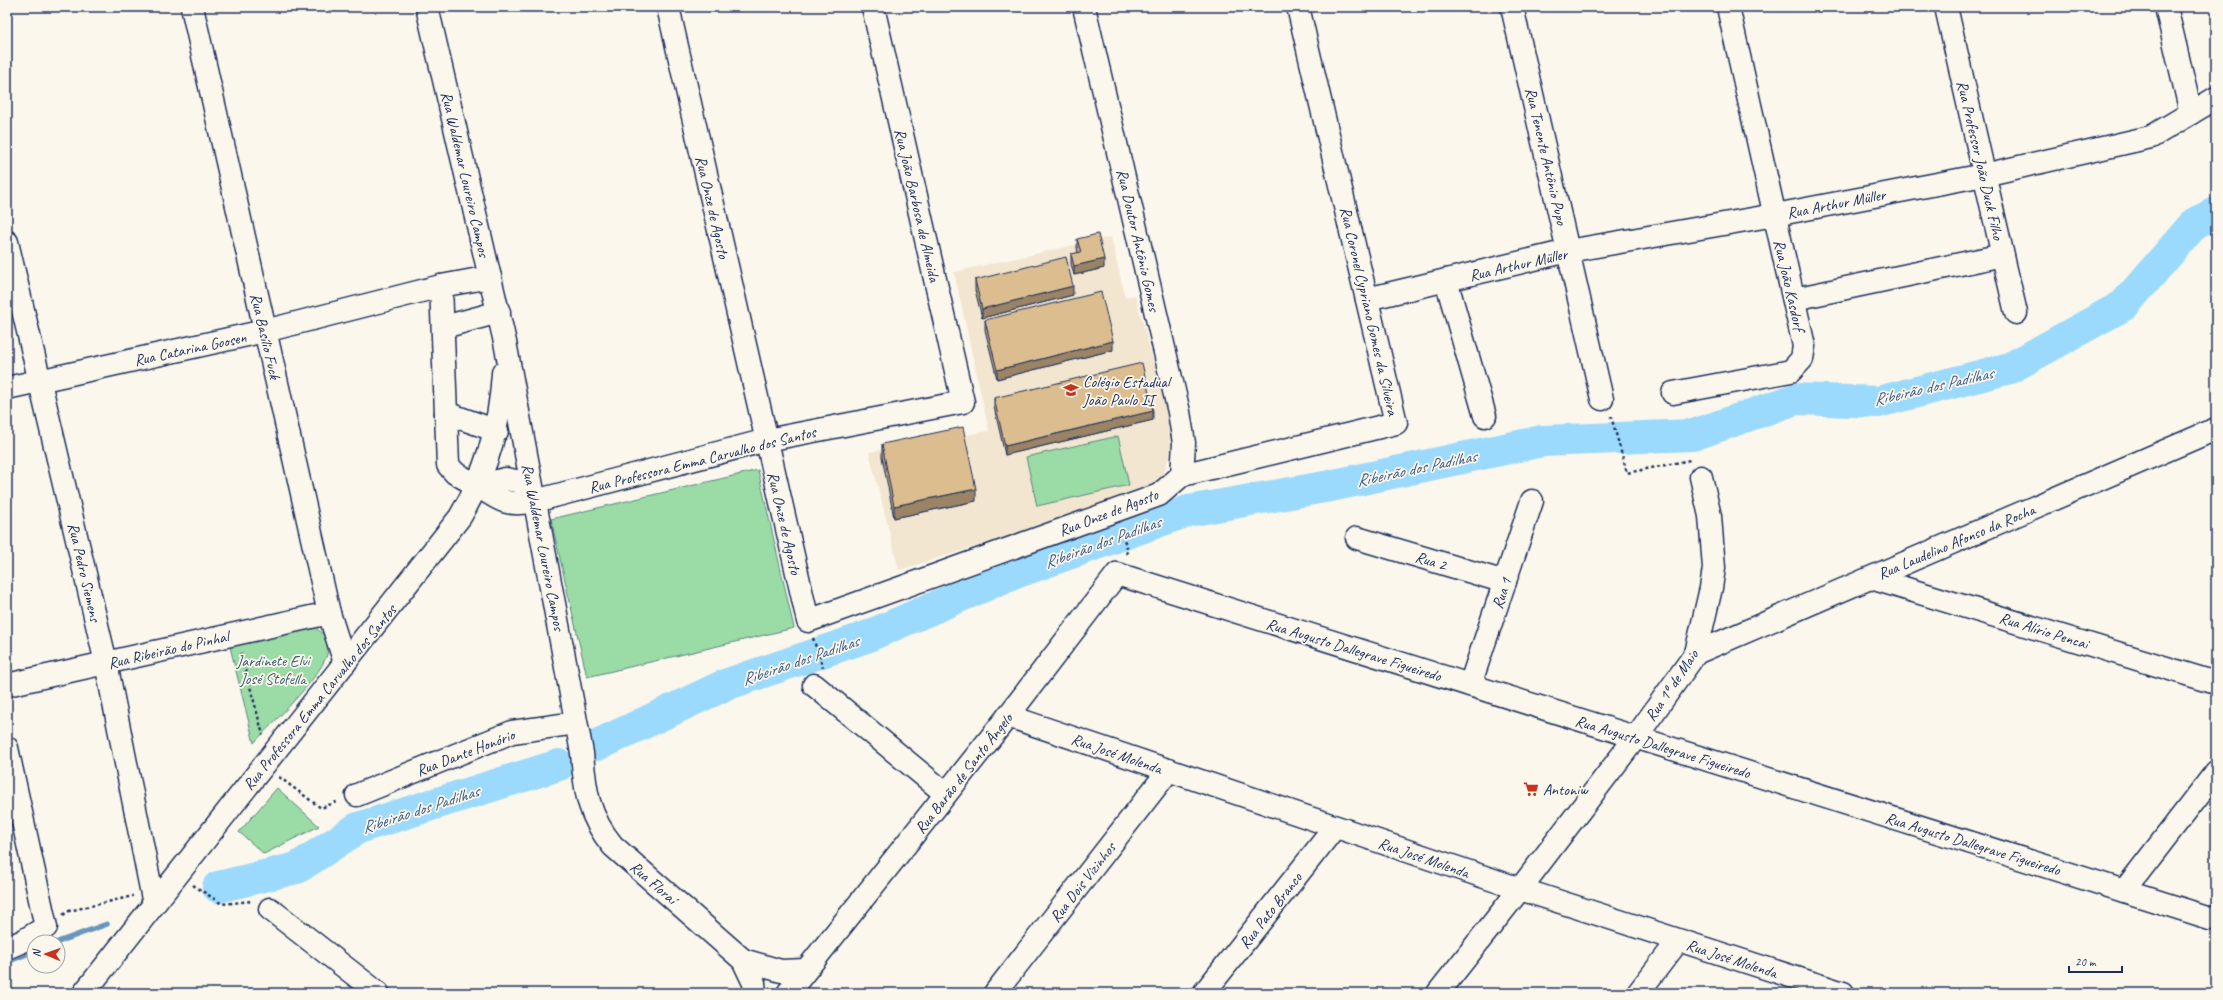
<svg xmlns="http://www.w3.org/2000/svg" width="2223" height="1000" viewBox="0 0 2223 1000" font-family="Caveat,sans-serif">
	<rect width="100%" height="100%" fill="#fbf7ec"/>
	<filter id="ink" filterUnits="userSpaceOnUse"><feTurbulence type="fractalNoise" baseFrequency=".025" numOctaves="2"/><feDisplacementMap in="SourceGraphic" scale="8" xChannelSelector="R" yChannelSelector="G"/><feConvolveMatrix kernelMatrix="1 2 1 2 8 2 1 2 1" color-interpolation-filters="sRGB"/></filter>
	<g filter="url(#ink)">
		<!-- built -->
		<path fill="#f2e6d0" d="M1111,237L1125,297L1135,295L1175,438L1158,491L899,570L869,452L989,431L954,272Z"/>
		<!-- green -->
		<g fill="#9bdba5" stroke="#5b8582">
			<path d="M1118,436L1129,485L1037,506L1026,457Z"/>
			<path d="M758,470L794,628L587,677L551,519Z"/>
			<path d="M303,623C316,627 329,634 328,650C326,673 271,724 254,743L229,643Z"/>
			<path d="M277,788L319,826L264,854L239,832Z"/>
		</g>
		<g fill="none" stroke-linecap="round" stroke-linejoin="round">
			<!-- stream -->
			<g stroke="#6896bd" stroke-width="5.5">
				<path d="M58,942L107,924"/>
				<path d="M7,962L34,951"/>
			</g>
			<!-- river -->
			<g stroke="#9cdafd" stroke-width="32">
				<path d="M597,745L725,685L866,637L1007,576L1188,511L1330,486L1542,441L1693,435L1796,399L1878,402L2010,368L2124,305L2195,223L2216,213"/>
				<path d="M218,887L297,868L358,828L559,765"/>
			</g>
			<!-- minor casing -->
			<g stroke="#1b2f5e" stroke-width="25">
				<g id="minor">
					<path d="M192,7L329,613L345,663"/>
					<path d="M668,7L808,621L1159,495L1182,475L1396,423L1298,7"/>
					<path d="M1084,7L1179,412L1184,443L1182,475"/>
					<path d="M1512,7L1602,399"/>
					<path d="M1946,7L2016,313"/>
					<path d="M2166,7L2191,113"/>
					<path d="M7,242L106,663L154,904"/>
					<path d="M1446,280L1485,416"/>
					<path d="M441,286L448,465L455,473L478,486"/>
					<path d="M1367,299L1568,251L1775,215L1984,175L2151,137L2216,98"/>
					<path d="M1794,299L2003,255"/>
					<path d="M444,327L499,312"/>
					<path d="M7,388L265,331L441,286L490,277"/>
					<path d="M1673,393L1791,371L1802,359L1804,346L1728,7"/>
					<path d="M446,413L497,431"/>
					<path d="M535,501L767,440L963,402L873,7"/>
					<path d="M1357,538L1505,582"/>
					<path d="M1871,578L2216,683"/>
					<path d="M1696,653L2216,429"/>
					<path d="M7,685L329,613"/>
					<path d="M814,685L946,794"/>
					<path d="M1470,685L1532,501"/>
					<path d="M1008,716L1520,889L1843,993"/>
					<path d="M7,748L46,927L23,941L7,948"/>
					<path d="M357,795L512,732L576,723"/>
					<path d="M2124,891L2216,772"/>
					<path d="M270,909L378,993"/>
					<path d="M743,960L781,971L806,970"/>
					<path d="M788,993L1008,716L1117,574L2210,918"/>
					<path d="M995,993L1169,770"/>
					<path d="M1204,993L1335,827"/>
					<path d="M1438,993L1520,889L1636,737L1696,653L1711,588L1714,568L1710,516L1701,477"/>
					<path d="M1638,993L1678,941"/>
				</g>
			</g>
			<!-- major casing -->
			<g stroke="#1b2f5e" stroke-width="25">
				<g id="major">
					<path d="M427,7L505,342L582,753C585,791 588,816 613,846L743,960L754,983L755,993"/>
					<path d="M506,479L521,482L535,501C508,507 500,501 478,486Z"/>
					<path d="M84,993L460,517C487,472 500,426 503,373"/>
				</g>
			</g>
			<!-- path -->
			<g stroke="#1b2f5e" stroke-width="2.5" stroke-dasharray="3 3" stroke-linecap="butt">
				<path d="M1611,416L1627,473L1690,460"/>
				<path d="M1120,529L1128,550L1125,556"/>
				<path d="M813,638L823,668"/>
				<path d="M241,653L263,735"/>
				<path d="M279,777L321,808L339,801"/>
				<path d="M193,885L222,904L252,901"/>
				<path d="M63,915L69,911L133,896"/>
			</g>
			<!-- minor -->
			<use href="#minor" stroke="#fbf7ec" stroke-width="22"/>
			<!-- major -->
			<use href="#major" stroke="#fbf7ec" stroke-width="22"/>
		</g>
		<!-- wall -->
		<g fill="#bda37c" stroke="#1b2f5e">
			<path d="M1077,239L1104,268L1074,275L1071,264V254L1078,253L1077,248Z"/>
			<path d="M975,280L1073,295L982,318L975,290Z"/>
			<path d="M985,320L1113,350L997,379L985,330Z"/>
			<path d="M994,398L1153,420L1005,455L994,407Z"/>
			<path d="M882,444L976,501L894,518L882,457Z"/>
		</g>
		<!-- shaded-wall -->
		<g fill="#9a8465" stroke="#1b2f5e">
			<path d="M1104,259V268L1074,275V266Z"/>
			<path d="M1073,286V295L982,318V309Z"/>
			<path d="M1113,341V350L997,379V370Z"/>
			<path d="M1153,411V420L1005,455V446Z"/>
			<path d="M976,489V501L894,518V506Z"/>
		</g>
		<!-- building -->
		<g fill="#dcbd90" stroke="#1b2f5e">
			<path d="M1098,234L1104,259L1074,266L1071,254L1081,252L1077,239Z"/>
			<path d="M1066,257L1073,286L982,309L975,280Z"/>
			<path d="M1101,292L1113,341L997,370L985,320Z"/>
			<path d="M1142,363L1153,411L1005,446L994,398Z"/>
			<path d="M963,427L976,489L894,506L882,444Z"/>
		</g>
	</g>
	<!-- icons -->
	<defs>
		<g id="school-bare" transform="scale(1.2)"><path d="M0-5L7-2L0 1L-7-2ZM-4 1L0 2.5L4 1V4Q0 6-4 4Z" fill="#c8321e" stroke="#fbf7ec" stroke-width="2.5" paint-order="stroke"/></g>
		<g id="supermarket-bare" transform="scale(1.2)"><path d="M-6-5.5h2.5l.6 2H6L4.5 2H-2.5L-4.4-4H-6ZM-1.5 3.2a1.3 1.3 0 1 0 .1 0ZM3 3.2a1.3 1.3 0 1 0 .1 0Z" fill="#c8321e" stroke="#fbf7ec" stroke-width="2.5" paint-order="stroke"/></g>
	</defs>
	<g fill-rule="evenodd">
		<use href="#school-bare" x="1071" y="390"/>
		<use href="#supermarket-bare" x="1531" y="789"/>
	</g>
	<g text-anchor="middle" stroke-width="3.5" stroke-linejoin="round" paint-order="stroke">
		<!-- street labels -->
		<g font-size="16" fill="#1b2f5e" stroke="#fbf7ec">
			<text transform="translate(1547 156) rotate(77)" y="6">Rua Tenente Antônio Pupo</text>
			<text transform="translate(1981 160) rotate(77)" y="6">Rua Professor João Duck Filho</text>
			<text transform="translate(466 174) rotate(77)" y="6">Rua Waldemar Loureiro Campos</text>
			<text transform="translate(1836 203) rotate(-11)" y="6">Rua Arthur Müller</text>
			<text transform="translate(918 205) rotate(77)" y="6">Rua João Barbosa de Almeida</text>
			<text transform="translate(713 207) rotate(77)" y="6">Rua Onze de Agosto</text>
			<text transform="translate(1139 240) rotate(77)" y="6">Rua Doutor Antônio Gomes</text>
			<text transform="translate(1518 264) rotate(-13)" y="6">Rua Arthur Müller</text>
			<text transform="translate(1790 285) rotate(77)" y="6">Rua João Kasdorf</text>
			<text transform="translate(1370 311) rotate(77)" y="6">Rua Coronel Cypriano Gomes da Silveira</text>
			<text transform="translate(266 336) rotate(77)" y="6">Rua Basílio Fuck</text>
			<text transform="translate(190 348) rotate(-12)" y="6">Rua Catarina Goosen</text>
			<text transform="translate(702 459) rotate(-14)" y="6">Rua Professora Emma Carvalho dos Santos</text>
			<text transform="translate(1108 512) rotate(-21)" y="6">Rua Onze de Agosto</text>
			<text transform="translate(785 523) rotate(77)" y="6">Rua Onze de Agosto</text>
			<text transform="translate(1956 541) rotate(-23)" y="6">Rua Laudelino Afonso da Rocha</text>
			<text transform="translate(544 547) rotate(79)" y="6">Rua Waldemar Loureiro Campos</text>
			<text transform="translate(1431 560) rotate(17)" y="6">Rua 2</text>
			<text transform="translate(85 572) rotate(77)" y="6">Rua Pedro Siemens</text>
			<text transform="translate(1501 593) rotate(-72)" y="6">Rua 1</text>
			<text transform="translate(2044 630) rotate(17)" y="6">Rua Alírio Pencai</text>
			<text transform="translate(168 649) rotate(-13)" y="6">Rua Ribeirão do Pinhal</text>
			<text transform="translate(1354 649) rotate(17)" y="6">Rua Augusto Dallegrave Figueiredo</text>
			<text transform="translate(1671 685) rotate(-56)" y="6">Rua 1º de Maio</text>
			<text transform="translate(319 697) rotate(-51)" y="6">Rua Professora Emma Carvalho dos Santos</text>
			<text transform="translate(1663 746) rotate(17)" y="6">Rua Augusto Dallegrave Figueiredo</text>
			<text transform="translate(465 752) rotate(-21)" y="6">Rua Dante Honório</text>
			<text transform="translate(1117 753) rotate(19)" y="6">Rua José Molenda</text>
			<text transform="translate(963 773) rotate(-52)" y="6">Rua Barão de Santo Ângelo</text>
			<text transform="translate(1973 843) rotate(17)" y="6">Rua Augusto Dallegrave Figueiredo</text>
			<text transform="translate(1424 857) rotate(19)" y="6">Rua José Molenda</text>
			<text transform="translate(654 882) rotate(41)" y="6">Rua Floraí</text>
			<text transform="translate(1082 882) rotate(-52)" y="6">Rua Dois Vizinhos</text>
			<text transform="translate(1270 910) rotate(-52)" y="6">Rua Pato Branco</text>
			<text transform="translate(1732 958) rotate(18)" y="6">Rua José Molenda</text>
		</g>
		<!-- poi labels -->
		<g font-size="16" fill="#1b2f5e" stroke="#fbf7ec" text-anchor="start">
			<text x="1083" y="387">Colégio Estadual<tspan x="1083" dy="18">João Paulo II</tspan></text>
			<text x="1543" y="795">Antoniw</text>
		</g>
		<!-- park labels -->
		<g font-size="16" fill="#3b5a70" stroke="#fbf7ec">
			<text x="273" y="666">Jardinete Elvi<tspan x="273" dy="18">José Stofella</tspan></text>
		</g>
		<!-- water labels -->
		<g font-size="17" font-style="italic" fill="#3b5a86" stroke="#fbf7ec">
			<text transform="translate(1933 386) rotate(-13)" y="6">Ribeirão dos Padilhas</text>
			<text transform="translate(1416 468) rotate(-12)" y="6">Ribeirão dos Padilhas</text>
			<text transform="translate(1102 542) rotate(-20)" y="6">Ribeirão dos Padilhas</text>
			<text transform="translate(800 660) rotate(-19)" y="6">Ribeirão dos Padilhas</text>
			<text transform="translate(420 809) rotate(-18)" y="6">Ribeirão dos Padilhas</text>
		</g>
	</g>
	<!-- margin -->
	<rect width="2223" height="1000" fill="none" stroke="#fbf7ec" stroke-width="24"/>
	<rect x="12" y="12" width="2199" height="976" fill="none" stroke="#1b2f5e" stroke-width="1.5" filter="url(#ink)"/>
	<!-- north arrow -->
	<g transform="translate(46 954) rotate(272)"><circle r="19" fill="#fbf7ec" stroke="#a1a7b3"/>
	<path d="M0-3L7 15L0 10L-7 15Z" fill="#c8321e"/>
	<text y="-6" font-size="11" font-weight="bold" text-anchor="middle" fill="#1b2f5e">N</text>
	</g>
	<!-- scale -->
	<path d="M2069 966v6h53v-6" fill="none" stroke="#1b2f5e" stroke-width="2"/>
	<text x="2075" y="966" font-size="12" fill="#1b2f5e" stroke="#fbf7ec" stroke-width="3" paint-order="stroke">20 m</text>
</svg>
